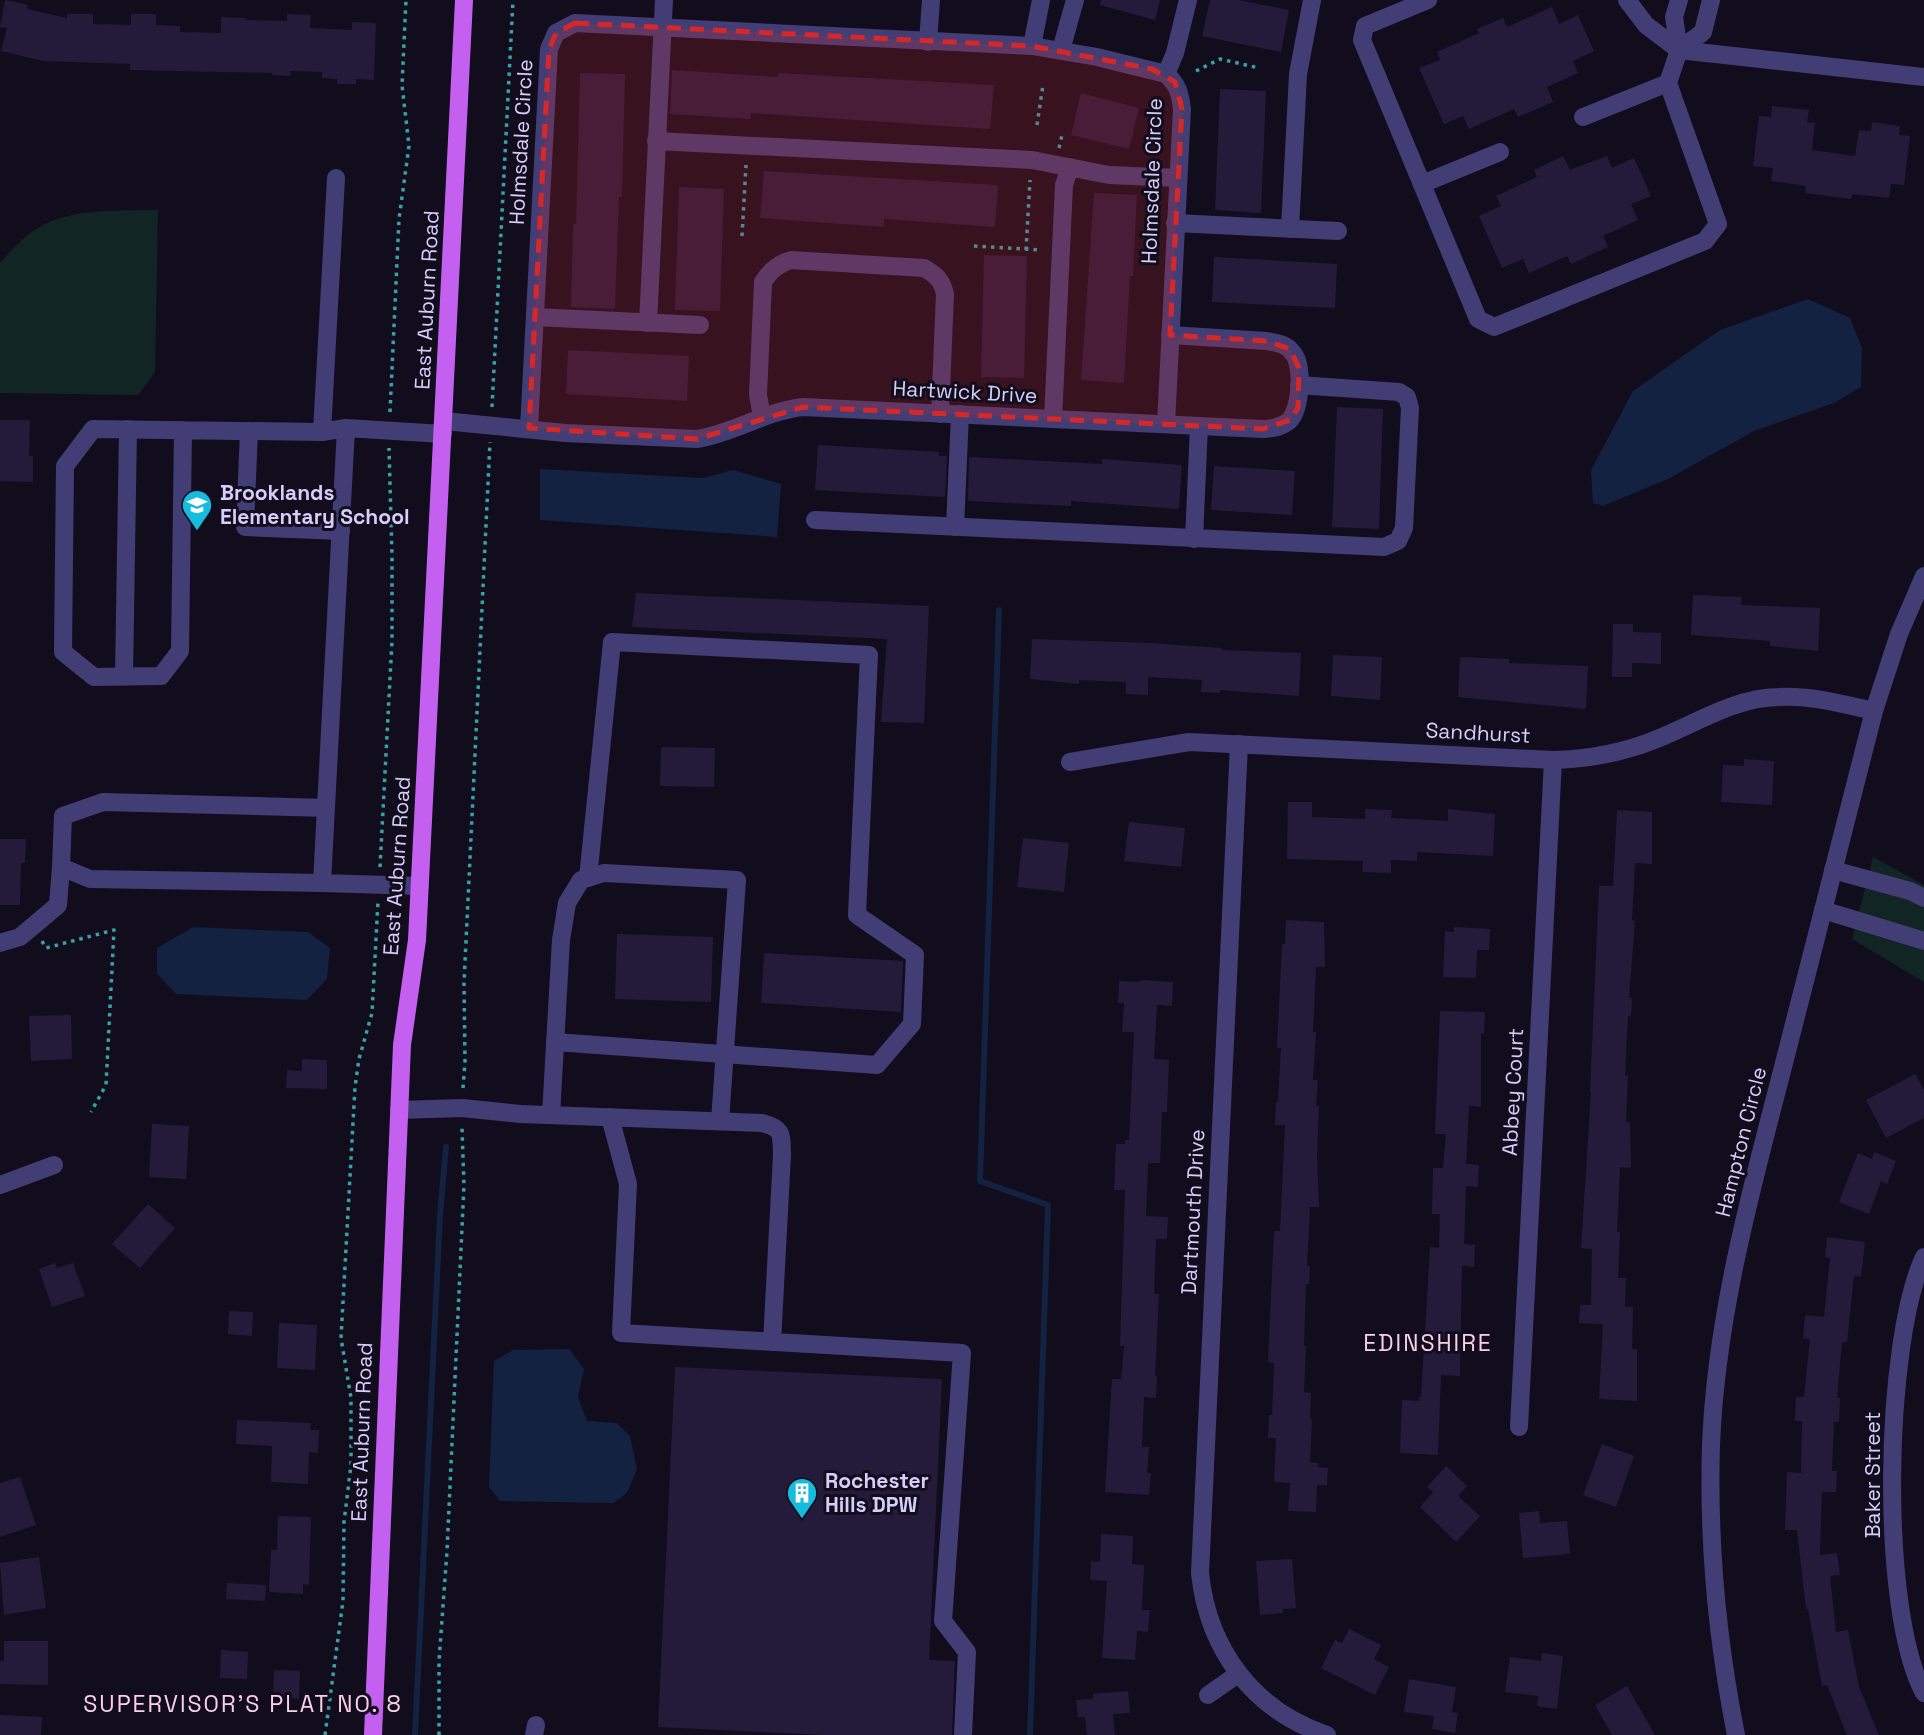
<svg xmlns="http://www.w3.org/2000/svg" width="1924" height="1735" viewBox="0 0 1924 1735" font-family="'Space Grotesk',sans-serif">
	<rect width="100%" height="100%" fill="#110d1c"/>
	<!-- green -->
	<g fill="#112525">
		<path d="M158,210L155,372L138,395L0,393V263C12,249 28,232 45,224C78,208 122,211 158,210Z"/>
		<path d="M1873,857L1924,885V982L1852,939Z"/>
	</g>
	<!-- water -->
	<g fill="#122240">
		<path d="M1808,299L1850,318L1862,348L1861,387L1834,403L1754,431L1668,479L1603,506L1593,503L1591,470L1633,391L1720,330Z"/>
		<path d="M540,469L703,478L733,470L781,484L777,537L540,520Z"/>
		<path d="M193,927L308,932L330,948L327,979L307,1000L176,994L157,974V948Z"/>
		<path d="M569,1349L584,1369L578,1397L587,1421L617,1423L630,1436L637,1469L627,1493L613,1503L500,1501L489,1487L494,1361L513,1350Z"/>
	</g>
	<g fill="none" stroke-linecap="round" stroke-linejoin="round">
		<!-- stream -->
		<g stroke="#122240" stroke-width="6">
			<path d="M999,610L980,1181L1048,1205L1030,1735"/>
			<path d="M415,1735L440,1215L446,1147"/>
		</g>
	</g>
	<!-- building -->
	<g fill="#241b3b">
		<path d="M5,0L28,5L27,9L67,18V14H93V24L131,25V14H156V25L180,26V32L221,33V17L246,18L245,20L287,21V14L311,15L310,28L352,30V22L376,23L374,80L356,79V84H337V79L322,78V72L291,71L290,76L272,75V73L130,70V64L43,61L1,51L7,28L0,27Z"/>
		<path d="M1101,0H1160L1155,20L1100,5Z"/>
		<path d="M1210,0H1238L1289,10L1281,52L1202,36Z"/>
		<path d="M1552,7L1559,24L1578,15L1594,51L1573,61L1578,73L1547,87L1553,102L1518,117L1514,109L1469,129L1463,116L1444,124L1419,68L1440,60L1437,52L1479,33L1477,29L1503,18L1507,27Z"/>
		<path d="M672,70L778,77V73L994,85L990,129L751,113L750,119L670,114Z"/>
		<path d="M580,73L625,74L622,197H619L615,309L571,307L573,224H576Z"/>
		<path d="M1220,89L1266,91L1261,213L1215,210Z"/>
		<path d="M1081,93L1139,108L1129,149L1071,135Z"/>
		<path d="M1772,106L1809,110L1807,122L1815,123L1812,150L1855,156L1859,130L1871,131L1872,122L1900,126L1899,135L1910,136L1904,185L1891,184L1889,198L1852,194L1851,199L1805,193L1806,186L1771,181L1773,168L1753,166L1759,116L1771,117Z"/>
		<path d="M1563,156L1570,170L1607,156L1612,168L1634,158L1651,196L1631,204L1638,220L1603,236L1608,247L1571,264L1567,256L1529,273L1523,259L1502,268L1479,216L1501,206L1496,196L1537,177L1534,170Z"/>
		<path d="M764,171L998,185L995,227L884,219V227L760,218Z"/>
		<path d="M679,187L724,189L720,311L675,310Z"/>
		<path d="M1094,193L1137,195L1133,276H1130L1124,383L1081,380Z"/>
		<path d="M984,255L1027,256L1024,378L981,377Z"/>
		<path d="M1214,257L1337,264L1335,308L1212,302Z"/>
		<path d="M568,350L689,356L687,401L566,394Z"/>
		<path d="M1337,407L1383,409L1379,529L1332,527Z"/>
		<path d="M0,420H30L29,456H33V482L0,481Z"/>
		<path d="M818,445L939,452V456H947L945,497L815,490Z"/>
		<path d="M969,457L1102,464V459L1182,465L1179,509L1071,501V506L968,501Z"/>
		<path d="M1214,466L1295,471L1292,515L1211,510Z"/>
		<path d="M636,593L929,606L924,723L881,722L887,639L632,627Z"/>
		<path d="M1693,595L1742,597L1741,605L1820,608L1818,651L1770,646V641L1691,635Z"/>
		<path d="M1613,624H1633V632L1661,633V664L1632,663V677H1612Z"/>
		<path d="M1032,639L1150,643L1222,648V650L1301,653L1299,696L1220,690V693L1201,692L1202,680L1148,677V695L1126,694V682L1079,680V684L1030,679Z"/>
		<path d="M1333,655L1382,657L1380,700L1331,696Z"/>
		<path d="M1460,657L1509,659V663L1588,666L1586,709L1458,697Z"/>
		<path d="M661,747L715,748L714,787L660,786Z"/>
		<path d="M1744,759L1774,761L1772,805L1721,802L1723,765L1744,766Z"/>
		<path d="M1288,802H1312V817L1365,819V809L1392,810L1391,818L1448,821V809L1495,814L1493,856L1417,852V861L1391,860V873L1362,872L1363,861L1287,859Z"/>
		<path d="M1617,810L1652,812V864L1635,863L1632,920L1635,921L1629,998H1632L1631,1016H1628L1625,1076L1628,1075L1626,1122H1630L1631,1168L1620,1167L1617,1232H1620L1618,1278H1626L1625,1307H1633L1632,1349H1637V1401L1599,1399L1603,1324L1579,1323L1580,1305H1591L1592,1249L1581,1248L1591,1092H1590L1599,886H1613Z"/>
		<path d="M1129,822L1185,828L1181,867L1124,861Z"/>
		<path d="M1023,838L1069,843L1064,892L1017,887Z"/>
		<path d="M0,839H26L25,863H21L20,905H0Z"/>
		<path d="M1286,920L1324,922L1325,967H1316L1313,1032H1316L1313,1080H1318L1316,1106H1319L1317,1155L1319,1207H1310L1307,1266H1310L1309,1284H1306L1304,1346H1306L1304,1392L1311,1393L1310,1419H1312L1310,1462L1318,1463V1467L1328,1468L1327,1485H1317L1316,1512L1288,1511L1290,1483L1274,1482L1276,1438H1268L1269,1415H1272L1274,1363L1268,1362L1274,1231H1280L1285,1125H1275L1276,1102H1278L1281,1048H1277L1282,944H1285Z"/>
		<path d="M1454,927L1490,929L1489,950H1477L1476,978L1443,977L1445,931L1454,932Z"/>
		<path d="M617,934L713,937L711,1002L615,999Z"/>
		<path d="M764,953L903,961L901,1012L761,1003Z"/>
		<path d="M1141,980L1173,982L1172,1006L1157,1005L1154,1059L1169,1060L1167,1112H1162L1160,1163H1148L1146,1216L1168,1217L1167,1239H1156L1154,1294H1159L1155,1376H1157L1156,1398L1144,1397L1142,1447H1149L1147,1473H1151L1149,1495L1105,1492L1112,1379H1121L1124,1346H1120L1125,1190H1114L1116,1144H1125V1140H1129L1134,1032H1122L1124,1003H1118L1119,981L1139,982Z"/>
		<path d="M1440,1011L1485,1012L1484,1034L1481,1033V1107L1469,1106L1466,1164L1479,1165L1478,1187L1466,1186L1464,1244L1475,1245L1474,1267L1462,1266L1460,1376L1441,1375L1438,1455L1400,1453L1402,1400L1419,1401V1397H1421L1430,1247L1439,1248L1440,1214H1432L1433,1168H1443L1446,1134H1435Z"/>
		<path d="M71,1015L72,1059L31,1061L29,1016Z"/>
		<path d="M302,1059L327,1060V1089L286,1088L287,1070L302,1071Z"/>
		<path d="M1915,1074L1924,1090V1118L1886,1138L1866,1100Z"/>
		<path d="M152,1124L189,1126L186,1179L149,1177Z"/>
		<path d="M1874,1152L1896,1161L1887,1184L1881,1181L1869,1214L1839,1202L1858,1153L1872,1159Z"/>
		<path d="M148,1204L175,1228L140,1268L112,1244Z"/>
		<path d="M1827,1237L1865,1242L1861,1277L1854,1276L1847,1342H1842L1837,1398H1840L1839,1422H1834L1832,1471H1837L1836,1492H1822L1820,1555L1837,1553L1840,1575L1830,1576L1836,1632L1848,1630L1859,1687L1879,1735H1847L1827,1685L1822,1686L1808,1609H1806L1797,1530H1785L1787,1472L1801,1473L1802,1421H1795L1796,1397H1804L1810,1339L1803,1338L1805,1315L1824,1317L1830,1258L1825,1257Z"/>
		<path d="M55,1263L57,1268L73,1263L85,1296L52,1307L39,1269Z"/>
		<path d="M229,1311L253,1312L252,1336L228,1334Z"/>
		<path d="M279,1323L317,1325L315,1370L277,1368Z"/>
		<path d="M675,1367L942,1379L929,1660L955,1661L952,1735H824L658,1727Z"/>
		<path d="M237,1420L311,1423L310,1430H319L318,1453L309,1452L308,1484L271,1482L272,1446L236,1444Z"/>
		<path d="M1602,1444L1634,1456L1616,1507L1583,1495Z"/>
		<path d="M1446,1466L1467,1486L1458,1496L1480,1516L1456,1542L1420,1507L1433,1492L1427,1487Z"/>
		<path d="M20,1477L36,1525L0,1537V1483Z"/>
		<path d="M1539,1511L1540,1523L1567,1521L1570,1554L1523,1558L1519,1513Z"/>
		<path d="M278,1516L311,1517L309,1585L303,1584V1594L269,1592L271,1550H277Z"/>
		<path d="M1101,1534L1133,1536L1132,1564L1144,1565L1142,1610H1150L1148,1632L1137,1631L1135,1660L1102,1658L1107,1581L1090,1580L1091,1561L1100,1562Z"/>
		<path d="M39,1557L46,1608L4,1615L0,1563Z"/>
		<path d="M1292,1559L1296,1608L1283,1609V1613L1260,1615L1256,1561Z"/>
		<path d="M227,1583L266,1585L265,1601L226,1599Z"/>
		<path d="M1349,1629L1381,1645L1374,1659L1389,1667L1375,1695L1321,1668L1335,1640L1342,1643Z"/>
		<path d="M4,1641H48V1685L0,1684V1661H4Z"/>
		<path d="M221,1650L248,1652L247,1679L220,1678Z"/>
		<path d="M1542,1653L1563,1656L1557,1709L1537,1706L1538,1696L1505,1692L1510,1657L1541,1661Z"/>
		<path d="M274,1670L300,1671L299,1699L273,1697Z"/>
		<path d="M1409,1679L1456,1687L1452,1712L1458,1713L1455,1733L1432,1729L1434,1716L1404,1712Z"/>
		<path d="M1627,1686L1655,1735H1612L1595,1705Z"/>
		<path d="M1128,1691L1130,1713L1113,1714L1115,1735H1087L1085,1717H1078L1076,1700L1093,1699V1694Z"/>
		<path d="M0,1715L42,1717L41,1735H0Z"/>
	</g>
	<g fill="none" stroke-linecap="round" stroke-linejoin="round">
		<!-- path -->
		<g stroke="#39a2a3" stroke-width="3.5" stroke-dasharray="3.5 5" stroke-linecap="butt">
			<path d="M1196,71L1220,59L1259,68"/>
			<path d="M1037,125L1043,85"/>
			<path d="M1059,148L1062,135"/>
			<path d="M742,236L746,165"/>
			<path d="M974,246L1041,250"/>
			<path d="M1026,250L1030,180"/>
			<path d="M492,407L513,0"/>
			<path d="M390,412L399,219L409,146L402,85L406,0"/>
			<path d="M380,867L392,641V557L389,448"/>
			<path d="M42,941L46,948L114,930L106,1085L91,1112"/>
			<path d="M463,1088L465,1062L464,983L490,442"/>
			<path d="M325,1735L343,1601L344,1522L351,1465V1398L341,1338L355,1087L359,1059L372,1013L378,902"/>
			<path d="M439,1735V1661L447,1551L464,1185L462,1128"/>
		</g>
		<!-- minor -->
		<g stroke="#433d76" stroke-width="18">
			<path d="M1428,0L1365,26L1362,40L1478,319L1494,327L1705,241L1718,224L1668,83L1679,50L1674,17L1679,0"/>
			<path d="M1627,0L1646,25L1679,50L1924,77"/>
			<path d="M928,42L931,0"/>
			<path d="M1032,46L1041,0"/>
			<path d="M1061,50L1075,0"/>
			<path d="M1679,50L1703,32L1711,0"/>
			<path d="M1166,74L1175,53L1188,0"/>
			<path d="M1583,117L1668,83"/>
			<path d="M656,141L1032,160L1109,175L1178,178"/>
			<path d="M1422,184L1500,152"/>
			<path d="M1175,223L1338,231"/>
			<path d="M1290,229L1298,74L1312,0"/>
			<path d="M535,317L700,325"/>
			<path d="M648,323L664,0"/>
			<path d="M762,417L758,395L763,282C771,270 778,264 791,260L924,268C936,275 942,280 945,294L940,414"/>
			<path d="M1053,419L1064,185L1070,167"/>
			<path d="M444,421L565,433L697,439C734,433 766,411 803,407L1263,429C1273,429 1281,427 1289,421C1301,409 1304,364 1292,352C1286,344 1277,343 1267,341L1170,335"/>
			<path d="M529,428L549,49L556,33L575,23L1032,46L1097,57L1166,74C1178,85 1180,93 1182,109L1166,424"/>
			<path d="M183,430L180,651L161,676L94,677L63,652L65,466L93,429L322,432L346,428"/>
			<path d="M249,431L245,527L341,531"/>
			<path d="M322,432L336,178"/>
			<path d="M815,520L1384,547L1398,541L1404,528L1410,408L1407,397L1399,392L1299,385"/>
			<path d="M955,527L960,414"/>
			<path d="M1194,539L1199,426"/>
			<path d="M124,676L128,429"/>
			<path d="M1239,744L1200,1573C1208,1650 1254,1711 1327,1735"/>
			<path d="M1070,762L1189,742L1553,760C1590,759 1623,753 1657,739C1697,723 1734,698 1778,697C1811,695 1842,704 1874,711"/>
			<path d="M1833,870L1910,891L1924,898"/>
			<path d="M322,883L90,879L61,867L63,816L103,802L326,808"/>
			<path d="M420,886L322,883L346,428L443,434"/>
			<path d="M1823,910L1924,941"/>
			<path d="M0,943L20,937L58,905L61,867"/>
			<path d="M555,1042L877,1065L912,1024L915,955L857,915L869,655L612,642L588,878"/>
			<path d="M399,1110L462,1108L521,1114L762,1123C784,1129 781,1134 782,1155L772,1342"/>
			<path d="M551,1115L561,940L567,903L581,880L604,873L737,880L720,1121"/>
			<path d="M610,1117L628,1184L621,1333L962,1353L943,1621L967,1652L963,1735"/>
			<path d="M0,1185L54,1165"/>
			<path d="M1924,1257C1884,1343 1879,1610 1924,1693"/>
			<path d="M1519,1427L1553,760"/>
			<path d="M1208,1695L1238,1674"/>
			<path d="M534,1735L536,1725"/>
			<path d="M1736,1735C1717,1639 1708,1543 1711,1445C1716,1318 1750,1194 1782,1071C1813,951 1843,831 1874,711L1899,634L1924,576"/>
		</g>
		<!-- major -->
		<path stroke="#c360ef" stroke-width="18" d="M373,1735L402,1045L417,940L464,0"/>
	</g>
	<!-- marked area -->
	<path fill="#d62828" fill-opacity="0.2" stroke="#d62828" stroke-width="5" stroke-dasharray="14 9" stroke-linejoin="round" d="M575,23L1032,46L1152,69L1175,82L1182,109L1170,335L1267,341L1290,349L1299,368L1298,408L1290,420L1263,429L803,407L697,439L529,428L549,49L556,33Z"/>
	<!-- icons -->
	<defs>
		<g id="school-pin" transform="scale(1.575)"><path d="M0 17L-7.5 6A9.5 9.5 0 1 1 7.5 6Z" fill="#16bcdd" stroke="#110d1c"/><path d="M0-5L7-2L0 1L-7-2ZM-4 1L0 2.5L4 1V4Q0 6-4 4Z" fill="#fff"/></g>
		<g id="building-pin" transform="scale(1.575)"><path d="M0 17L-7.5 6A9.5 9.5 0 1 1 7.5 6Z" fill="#16bcdd" stroke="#110d1c"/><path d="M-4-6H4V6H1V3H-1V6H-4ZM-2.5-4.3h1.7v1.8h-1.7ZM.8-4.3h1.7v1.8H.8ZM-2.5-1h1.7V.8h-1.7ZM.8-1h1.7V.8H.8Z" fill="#fff"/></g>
	</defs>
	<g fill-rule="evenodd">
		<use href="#school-pin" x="197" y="505"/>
		<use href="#building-pin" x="802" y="1493"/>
	</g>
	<g text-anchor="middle" stroke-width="6" stroke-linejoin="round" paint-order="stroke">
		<!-- street labels -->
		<g font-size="21" fill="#d6cefa" stroke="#110d1c">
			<text transform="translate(521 142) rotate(-87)" y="7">Holmsdale Circle</text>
			<text transform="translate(1152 181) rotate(-88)" y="7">Holmsdale Circle</text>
			<text transform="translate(427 300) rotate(-87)" y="7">East Auburn Road</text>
			<text transform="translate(965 392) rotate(3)" y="7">Hartwick Drive</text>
			<text transform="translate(1478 733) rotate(3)" y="7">Sandhurst</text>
			<text transform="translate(397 866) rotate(-86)" y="7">East Auburn Road</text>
			<text transform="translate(1513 1092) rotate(-87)" y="7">Abbey Court</text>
			<text transform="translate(1741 1142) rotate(-76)" y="7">Hampton Circle</text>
			<text transform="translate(1193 1212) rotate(-87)" y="7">Dartmouth Drive</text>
			<text transform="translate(362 1432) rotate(-88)" y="7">East Auburn Road</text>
			<text transform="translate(1873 1475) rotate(-90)" y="7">Baker Street</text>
		</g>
		<!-- poi labels -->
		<g font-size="21" font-weight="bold" fill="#d6cefa" stroke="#110d1c" text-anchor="start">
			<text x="220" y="500">Brooklands<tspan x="220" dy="24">Elementary School</tspan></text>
			<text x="825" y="1488">Rochester<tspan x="825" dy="24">Hills DPW</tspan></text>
		</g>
		<!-- neighbourhood labels -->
		<g font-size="23" letter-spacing="2" fill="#facfe8" stroke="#110d1c">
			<text x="1428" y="1351">EDINSHIRE</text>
			<text x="243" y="1712">SUPERVISOR'S PLAT NO. 8</text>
		</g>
	</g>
</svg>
